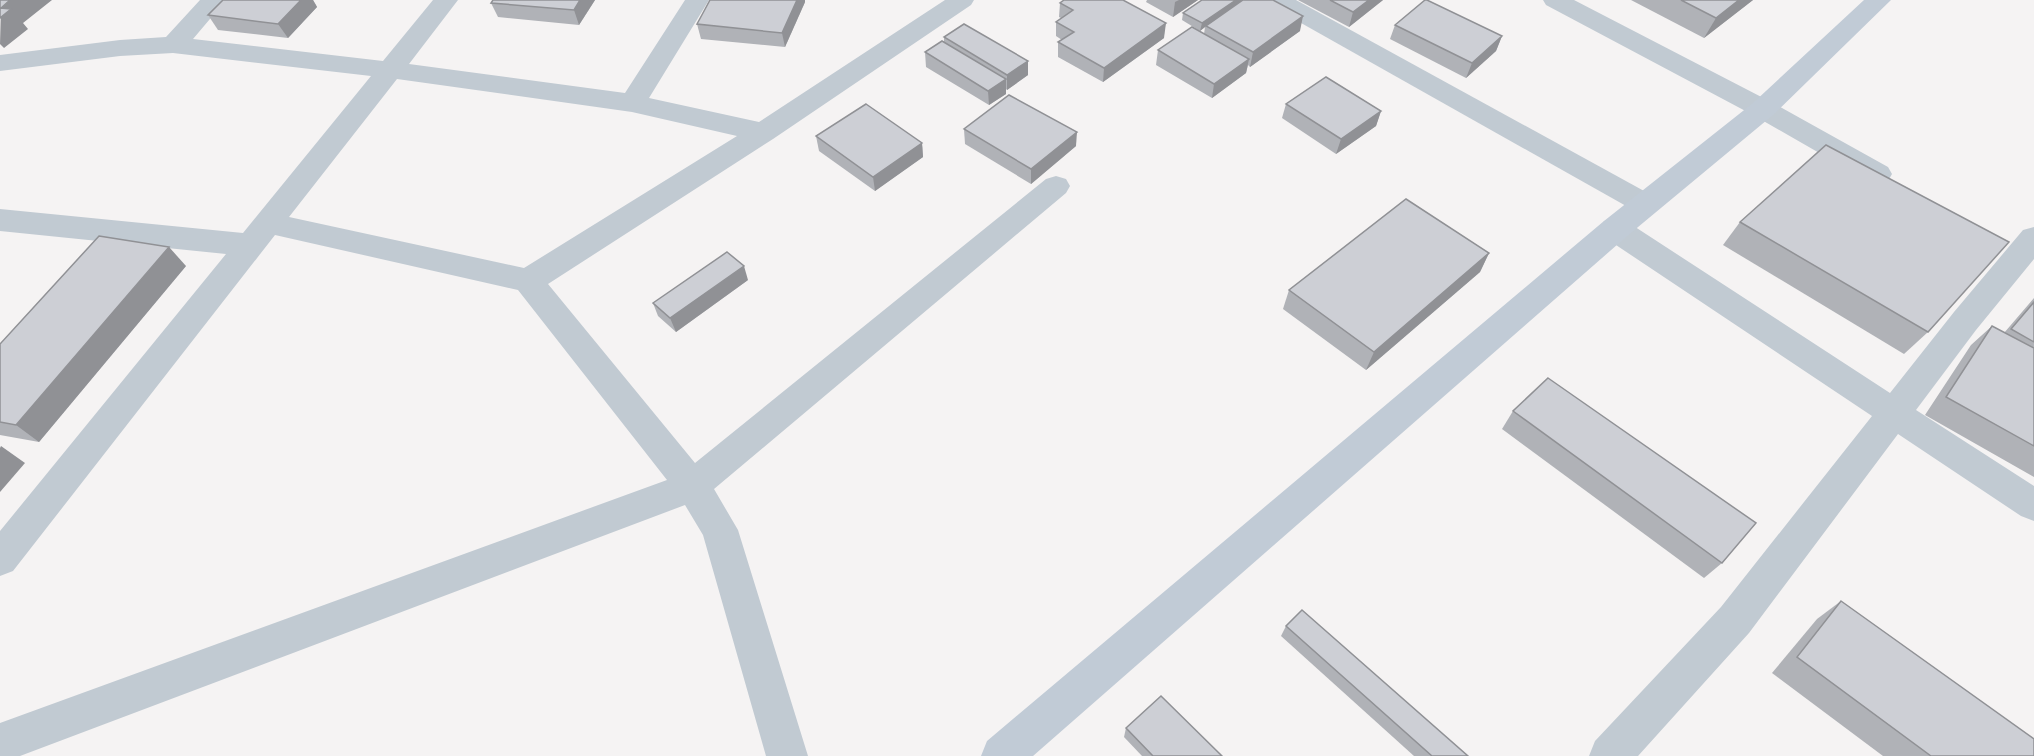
<svg xmlns="http://www.w3.org/2000/svg" width="2034" height="756" viewBox="0 0 2034 756" font-family="'IBM Plex Sans',sans-serif">
	<rect width="100%" height="100%" fill="#f5f3f3"/>
	<g fill="none" stroke-linecap="round" stroke-linejoin="round">
		<!-- minor -->
		<g fill="#c1cad2" fill-rule="evenodd">
			<path d="M200,0H226L193,39L383,61L433,0H458L409,64L625,93L685,0H709L649,98L759,122L945,0H974L971,5L773,139L548,284L695,463L1046,179L1056,176L1066,179L1070,186L1066,193L714,489L738,530L808,756H766L703,535L685,505L20,756H0V723L667,480L518,290L275,235L13,571L0,576V531L226,254L0,231V209L243,233L371,76L173,53L120,56L0,71V55L120,40L166,37ZM397,79L632,112L737,136L524,268L289,217Z"/>
			<path d="M1266,0H1296L1655,197L1660,204L1655,211L1645,214L1635,211L1269,5Z"/>
			<path d="M1543,0H1574L1773,103L1888,167L1892,174L1888,181L1878,184L1868,181L1753,115L1546,5Z"/>
			<path d="M1615,218L1626,221L1890,393L1954,312L2023,230L2034,227V259L1976,330L1916,410L2034,486V521L2021,516L1898,434L1749,633L1638,756H1589L1595,741L1721,607L1872,416L1604,237L1600,229L1604,221Z"/>
		</g>
		<!-- secondary -->
		<path fill="#c1cbd6" fill-rule="evenodd" d="M1864,0H1891L1773,115L1626,237L1033,756H981L987,741L1604,221L1753,103Z"/>
	</g>
	<!-- wall -->
	<g fill="#b0b2b7">
		<path d="M223,0H313L317,7L288,38L218,30L208,15Z"/>
		<path d="M595,0L579,25L498,17L491,3Z"/>
		<path d="M1147,0H1198L1173,17L1146,2Z"/>
		<path d="M1298,0H1383L1349,27Z"/>
		<path d="M1631,0H1753L1704,38Z"/>
		<path d="M805,2L785,47L701,39L697,24Z"/>
		<path d="M1060,3L1164,38L1103,82L1058,57V42L1062,40L1056,36V22L1061,18L1059,17Z"/>
		<path d="M1183,13L1300,31L1250,67L1248,65L1246,73L1212,98L1156,65L1158,50L1204,34L1205,27L1200,31L1182,20Z"/>
		<path d="M1395,25L1502,36L1496,51L1466,78L1390,39Z"/>
		<path d="M944,37L1028,61V75L1007,90L1006,89V94L989,105L926,67L925,52L944,42Z"/>
		<path d="M1286,104L1381,111L1376,126L1336,154L1282,118Z"/>
		<path d="M964,129L1076,146L1031,184L965,144Z"/>
		<path d="M816,136L922,143L923,157L875,191L819,151Z"/>
		<path d="M1740,222L1928,332L1904,354L1723,245Z"/>
		<path d="M1489,253L1480,272L1366,370L1283,309L1289,290Z"/>
		<path d="M186,266L39,442L0,435V344Z"/>
		<path d="M748,280L676,332L658,316L653,303Z"/>
		<path d="M2034,298V477L1925,415L1971,345L1992,326L2004,333Z"/>
		<path d="M1513,411L1722,563L1704,578L1502,429Z"/>
		<path d="M1841,601L2034,756H1883L1772,673L1817,619Z"/>
		<path d="M1286,626L1468,756H1414L1281,636Z"/>
		<path d="M1126,728L1222,756H1142L1124,737Z"/>
	</g>
	<!-- shaded-wall -->
	<g fill="#909195">
		<path d="M10,0H52L23,23L28,29L4,48L0,44L1,8Z"/>
		<path d="M301,0H313L317,7L288,38L278,24Z"/>
		<path d="M580,0H595L579,25L574,10Z"/>
		<path d="M797,0H805V2L785,47L782,33Z"/>
		<path d="M1179,0H1198L1173,17L1175,2Z"/>
		<path d="M1236,0H1243L1206,26L1205,27L1200,31L1202,23Z"/>
		<path d="M1369,0H1383L1349,27L1353,12Z"/>
		<path d="M1739,0H1753L1704,38L1716,18Z"/>
		<path d="M1303,16L1300,31L1250,67L1253,52Z"/>
		<path d="M1166,23L1164,38L1103,82L1104,68Z"/>
		<path d="M1502,36L1496,51L1466,78L1472,63Z"/>
		<path d="M1249,59L1246,73L1212,98L1214,84Z"/>
		<path d="M1028,61V75L1007,90V75Z"/>
		<path d="M1006,79V94L989,105L988,91Z"/>
		<path d="M1381,111L1376,126L1336,154L1341,139Z"/>
		<path d="M1077,132L1076,146L1031,184V169Z"/>
		<path d="M922,143L923,157L875,191L873,177Z"/>
		<path d="M169,247L186,266L39,442L16,425Z"/>
		<path d="M1489,253L1480,272L1366,370L1374,352Z"/>
		<path d="M744,266L748,280L676,332L670,318Z"/>
		<path d="M1,446L25,463L0,492V448Z"/>
	</g>
	<!-- building -->
	<g fill="#cdcfd5" stroke="#909195" stroke-width="1.5">
		<path d="M0,0H10L1,8L11,9L0,18Z"/>
		<path d="M223,0H301L278,24L208,15Z"/>
		<path d="M493,0H580L574,10L491,3Z"/>
		<path d="M710,0H797L782,33L697,24Z"/>
		<path d="M1064,0H1123L1166,23L1104,68L1058,42L1074,32L1056,22L1073,10L1060,3Z"/>
		<path d="M1202,0H1236L1202,23L1183,13Z"/>
		<path d="M1243,0H1273L1303,16L1253,52L1206,26Z"/>
		<path d="M1330,0H1369L1353,12Z"/>
		<path d="M1425,0H1427L1502,36L1472,63L1395,25Z"/>
		<path d="M1681,0H1739L1716,18Z"/>
		<path d="M964,24L1028,61L1007,75L944,37Z"/>
		<path d="M1192,27L1249,59L1214,84L1158,50Z"/>
		<path d="M942,41L1006,79L988,91L925,52Z"/>
		<path d="M1326,77L1381,111L1341,139L1286,104Z"/>
		<path d="M1009,95L1077,132L1031,169L964,129Z"/>
		<path d="M866,104L922,143L873,177L816,136Z"/>
		<path d="M1826,145L2009,242L1928,332L1740,222Z"/>
		<path d="M1406,199L1489,253L1374,352L1289,290Z"/>
		<path d="M99,236L169,247L16,425L0,422V344Z"/>
		<path d="M727,252L744,266L670,318L653,303Z"/>
		<path d="M2034,302V342L2011,329Z"/>
		<path d="M1992,326L2034,348V446L1946,397Z"/>
		<path d="M1548,378L1756,523L1722,563L1513,411Z"/>
		<path d="M1841,601L2034,739V756H1931L1797,657Z"/>
		<path d="M1302,610L1468,756H1432L1286,626Z"/>
		<path d="M1161,696L1222,756H1153L1126,728Z"/>
	</g>
</svg>
